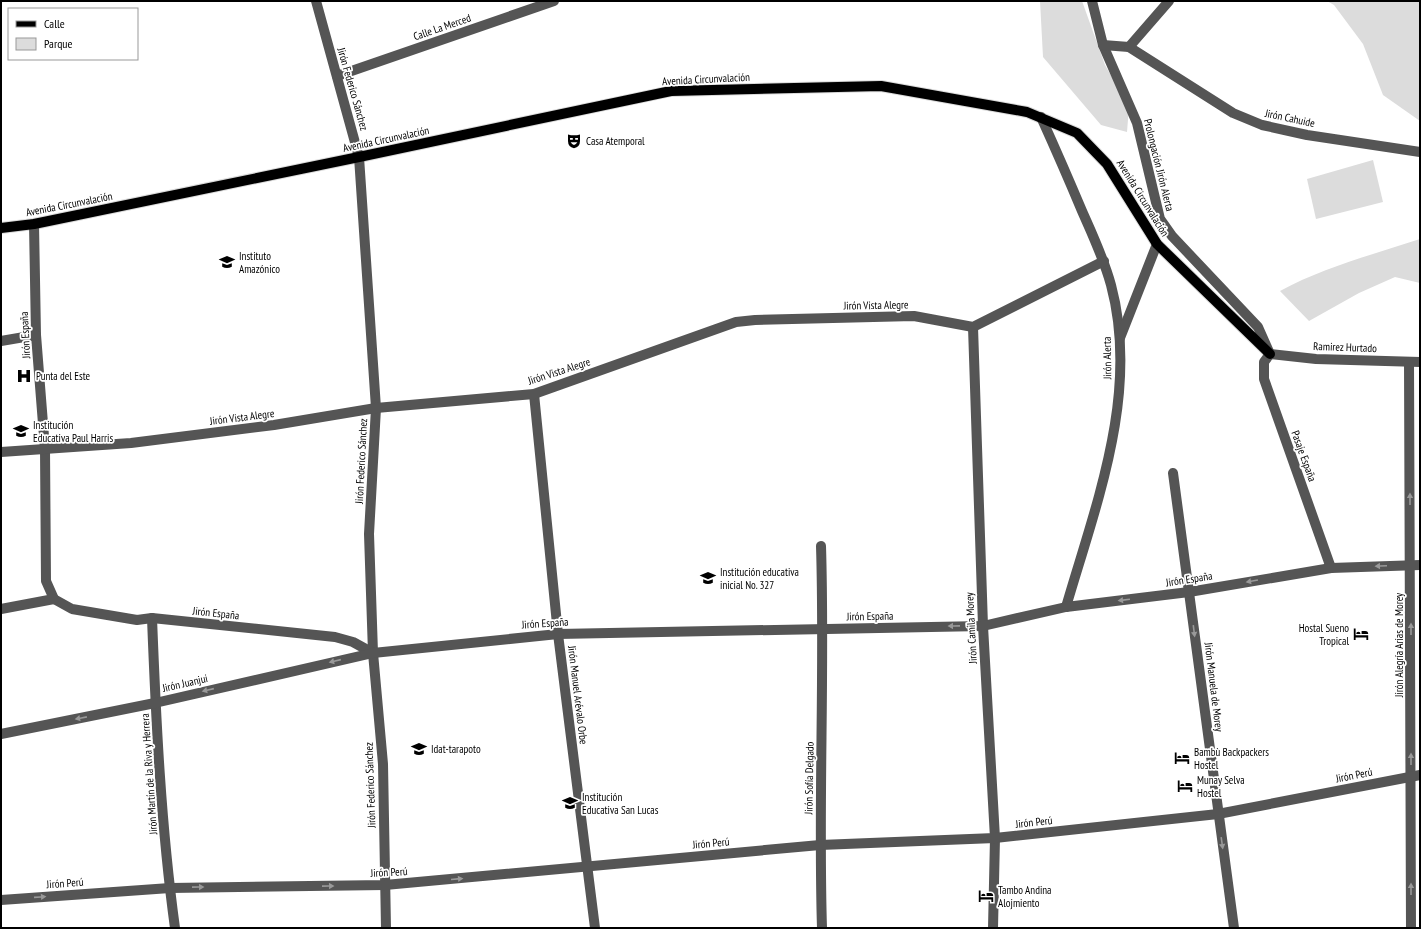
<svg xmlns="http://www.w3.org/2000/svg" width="1421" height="929" viewBox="0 0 1421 929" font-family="'PT Sans Narrow',sans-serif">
	<rect width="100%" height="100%" fill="#fff"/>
	<!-- green -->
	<g fill="#dcdcdc">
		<path d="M1040,1H1082L1105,65L1129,107L1127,132L1101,125L1043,57Z"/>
		<path d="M1327,1H1420V121L1383,95L1363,44L1334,5Z"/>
		<path d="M1373,160L1383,202L1316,219L1307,179Z"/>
		<path d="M1420,239V283L1395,277L1359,293L1309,321L1280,291C1324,267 1372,255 1420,239Z"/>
	</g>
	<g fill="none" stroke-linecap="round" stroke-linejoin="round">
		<!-- major casing -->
		<g stroke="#dbdbdb" stroke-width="12">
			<path id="major" d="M1,228L34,224L359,157L671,91L881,86L1027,112L1077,133L1107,164L1157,244L1270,354"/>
		</g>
		<!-- minor -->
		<g stroke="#555" stroke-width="10">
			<path d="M316,1L359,157L376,408L369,534L373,653L383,764L386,928"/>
			<path d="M1092,1L1103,45L1137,123L1160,219L1172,236L1258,327L1270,354"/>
			<path d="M1103,45L1129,47L1233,113L1262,125L1307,135L1420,152"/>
			<path d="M1129,47L1169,1"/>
			<path d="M337,76L554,1"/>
			<path d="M1041,117C1055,148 1069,180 1082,211C1093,236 1104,259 1111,285C1140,393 1096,504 1066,607"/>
			<path d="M34,224L36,335L45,449L46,581L54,599L72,609L137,620L152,618L335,637L353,642L373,653"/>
			<path d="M973,327L983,626L995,838L993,928"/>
			<path d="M1120,338L1157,244"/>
			<path d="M1,341L36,335"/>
			<path d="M1270,354L1264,362V379L1331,568"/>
			<path d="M1270,354L1316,359L1420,362"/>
			<path d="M1409,362L1411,928"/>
			<path d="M534,394L558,634L595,928"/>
			<path d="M1,452L131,443L274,425L376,408L534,394L736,322L755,320L914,316L973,327L1104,261"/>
			<path d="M1173,473L1234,928"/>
			<path d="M821,546C825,674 818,801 822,928"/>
			<path d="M1,609L54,599"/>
			<path d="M152,618C156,721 161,826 175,928"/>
			<path d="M1,734L155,703L373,653L558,634L983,626L1066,607L1189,592L1331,568L1420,565"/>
			<path d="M1,900L170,888L385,885L820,845L995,838L1218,814L1420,775"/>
		</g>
		<!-- major -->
		<use href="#major" stroke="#000" stroke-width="10"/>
	</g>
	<!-- one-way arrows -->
	<defs><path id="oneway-solid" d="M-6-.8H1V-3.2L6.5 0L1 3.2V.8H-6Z"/></defs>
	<g fill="#999">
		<use href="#oneway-solid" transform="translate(1410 499) rotate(-90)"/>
		<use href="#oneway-solid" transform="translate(1381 566) rotate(178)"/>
		<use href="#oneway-solid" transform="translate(1252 581) rotate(170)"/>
		<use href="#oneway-solid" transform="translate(1124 600) rotate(173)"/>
		<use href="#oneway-solid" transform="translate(954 626) rotate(179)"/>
		<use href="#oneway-solid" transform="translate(1411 629) rotate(-90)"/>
		<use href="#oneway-solid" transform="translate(1194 631) rotate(83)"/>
		<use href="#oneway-solid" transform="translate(335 661) rotate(167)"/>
		<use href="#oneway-solid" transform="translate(208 690) rotate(167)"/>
		<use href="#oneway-solid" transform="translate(81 718) rotate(169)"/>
		<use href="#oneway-solid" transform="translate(1411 759) rotate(-90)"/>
		<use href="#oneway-solid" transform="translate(1222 843) rotate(82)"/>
		<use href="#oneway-solid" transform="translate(457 879) rotate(-5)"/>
		<use href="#oneway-solid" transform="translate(328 886) rotate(-1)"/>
		<use href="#oneway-solid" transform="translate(198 887) rotate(-1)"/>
		<use href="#oneway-solid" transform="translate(1411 889) rotate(-90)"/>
		<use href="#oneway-solid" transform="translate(40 897) rotate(-4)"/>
	</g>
	<!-- icons -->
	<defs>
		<g id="theatre-bare" transform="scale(1.2)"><path d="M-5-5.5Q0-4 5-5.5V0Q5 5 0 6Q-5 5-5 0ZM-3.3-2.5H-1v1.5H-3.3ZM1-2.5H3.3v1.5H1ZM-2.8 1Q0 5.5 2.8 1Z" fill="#000" stroke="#fff" stroke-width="2.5" paint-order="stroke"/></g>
		<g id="university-bare" transform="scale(1.2)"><path d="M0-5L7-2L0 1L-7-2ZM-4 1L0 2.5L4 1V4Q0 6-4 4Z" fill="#000" stroke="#fff" stroke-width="2.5" paint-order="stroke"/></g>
		<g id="hospital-bare" transform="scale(1.2)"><path d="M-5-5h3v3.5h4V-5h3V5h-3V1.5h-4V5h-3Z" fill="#000" stroke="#fff" stroke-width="2.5" paint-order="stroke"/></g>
		<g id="school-bare" transform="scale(1.2)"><path d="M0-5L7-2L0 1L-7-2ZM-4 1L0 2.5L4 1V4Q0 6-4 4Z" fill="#000" stroke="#fff" stroke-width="2.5" paint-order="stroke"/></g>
		<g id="hotel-bare" transform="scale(1.2)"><path d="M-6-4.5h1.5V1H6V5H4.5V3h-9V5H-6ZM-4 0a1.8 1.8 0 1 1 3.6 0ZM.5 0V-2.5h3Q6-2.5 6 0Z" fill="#000" stroke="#fff" stroke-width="2.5" paint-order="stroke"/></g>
	</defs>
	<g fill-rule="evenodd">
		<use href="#theatre-bare" x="574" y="141"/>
		<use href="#university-bare" x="227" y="262"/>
		<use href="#hospital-bare" x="24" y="376"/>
		<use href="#school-bare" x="21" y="431"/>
		<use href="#school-bare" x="708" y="578"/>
		<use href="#hotel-bare" x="1361" y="634"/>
		<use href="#school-bare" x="419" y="749"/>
		<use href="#hotel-bare" x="1182" y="758"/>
		<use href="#hotel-bare" x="1185" y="786"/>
		<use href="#school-bare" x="570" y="803"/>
		<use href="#hotel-bare" x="986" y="896"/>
	</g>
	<g text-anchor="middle" stroke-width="3.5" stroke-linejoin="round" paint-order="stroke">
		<!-- street labels -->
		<g font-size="11" fill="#000" stroke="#fff">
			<text transform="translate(442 27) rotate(-19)" y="4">Calle La Merced</text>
			<text transform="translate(706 79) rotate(-3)" y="4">Avenida Circunvalación</text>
			<text transform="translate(353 89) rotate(74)" y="4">Jirón Federico Sánchez</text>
			<text transform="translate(1290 118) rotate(12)" y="4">Jirón Cahuide</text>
			<text transform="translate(386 139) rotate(-12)" y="4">Avenida Circunvalación</text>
			<text transform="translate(1159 165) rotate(76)" y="4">Prolongación Jirón Alerta</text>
			<text transform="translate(1143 198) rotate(58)" y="4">Avenida Circunvalación</text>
			<text transform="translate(69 204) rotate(-11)" y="4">Avenida Circunvalación</text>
			<text transform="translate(876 305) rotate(-1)" y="4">Jirón Vista Alegre</text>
			<text transform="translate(25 335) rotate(-93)" y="4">Jirón España</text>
			<text transform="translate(1345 347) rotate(2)" y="4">Ramirez Hurtado</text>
			<text transform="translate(1107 358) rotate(-91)" y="4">Jirón Alerta</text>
			<text transform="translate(559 371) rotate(-18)" y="4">Jirón Vista Alegre</text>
			<text transform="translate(242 417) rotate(-7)" y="4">Jirón Vista Alegre</text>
			<text transform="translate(1304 456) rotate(70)" y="4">Pasaje España</text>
			<text transform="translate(361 461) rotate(-87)" y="4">Jirón Federico Sánchez</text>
			<text transform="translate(1189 579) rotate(-9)" y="4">Jirón España</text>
			<text transform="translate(216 613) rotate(6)" y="4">Jirón España</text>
			<text transform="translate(870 616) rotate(-1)" y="4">Jirón España</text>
			<text transform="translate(545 623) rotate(-4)" y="4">Jirón España</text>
			<text transform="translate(971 628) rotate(-93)" y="4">Jirón Camila Morey</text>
			<text transform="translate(1399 645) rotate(-90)" y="4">Jirón Alegría Arias de Morey</text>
			<text transform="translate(185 683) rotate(-13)" y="4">Jirón Juanjui</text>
			<text transform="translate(1214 687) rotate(83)" y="4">Jirón Manuela de Morey</text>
			<text transform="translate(578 695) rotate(83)" y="4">Jirón Manuel Arévalo Orbe</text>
			<text transform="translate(149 774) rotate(-94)" y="4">Jirón Martín de la Riva y Herrera</text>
			<text transform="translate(1354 775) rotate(-11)" y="4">Jirón Perú</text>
			<text transform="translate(809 778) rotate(-89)" y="4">Jirón Sofía Delgado</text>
			<text transform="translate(370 785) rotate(-92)" y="4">Jirón Federico Sánchez</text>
			<text transform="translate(1034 822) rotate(-6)" y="4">Jirón Perú</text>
			<text transform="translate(711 843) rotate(-5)" y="4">Jirón Perú</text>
			<text transform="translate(389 872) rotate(-3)" y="4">Jirón Perú</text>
			<text transform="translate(65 883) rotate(-4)" y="4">Jirón Perú</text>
		</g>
		<!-- poi labels -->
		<g font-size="11" fill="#000" stroke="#fff" text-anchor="start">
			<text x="586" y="145">Casa Atemporal</text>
			<text x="239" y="260">Instituto<tspan x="239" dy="13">Amazónico</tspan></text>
			<text x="36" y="380">Punta del Este</text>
			<text x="33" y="429">Institución<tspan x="33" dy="13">Educativa Paul Harris</tspan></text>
			<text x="720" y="576">Institución educativa<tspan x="720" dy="13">inicial No. 327</tspan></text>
			<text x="1349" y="632" text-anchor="end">Hostal Sueno<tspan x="1349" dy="13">Tropical</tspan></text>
			<text x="431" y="753">Idat-tarapoto</text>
			<text x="1194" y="756">Bambù Backpackers<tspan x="1194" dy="13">Hostel</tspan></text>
			<text x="1197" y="784">Munay Selva<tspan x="1197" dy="13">Hostel</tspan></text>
			<text x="582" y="801">Institución<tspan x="582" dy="13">Educativa San Lucas</tspan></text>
			<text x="998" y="894">Tambo Andina<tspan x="998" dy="13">Alojmiento</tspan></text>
		</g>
	</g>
	<!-- border -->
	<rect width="1421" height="929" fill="none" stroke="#000000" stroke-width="4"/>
	<!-- legend -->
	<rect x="8" y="8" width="130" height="52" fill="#ffffff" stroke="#999999"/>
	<rect x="16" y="21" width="20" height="6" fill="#000000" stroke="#999999"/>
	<text x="44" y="28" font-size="12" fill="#000000">Calle</text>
	<rect x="16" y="38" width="20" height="12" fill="#dcdcdc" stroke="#999999"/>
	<text x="44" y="48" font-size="12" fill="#000000">Parque</text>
</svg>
